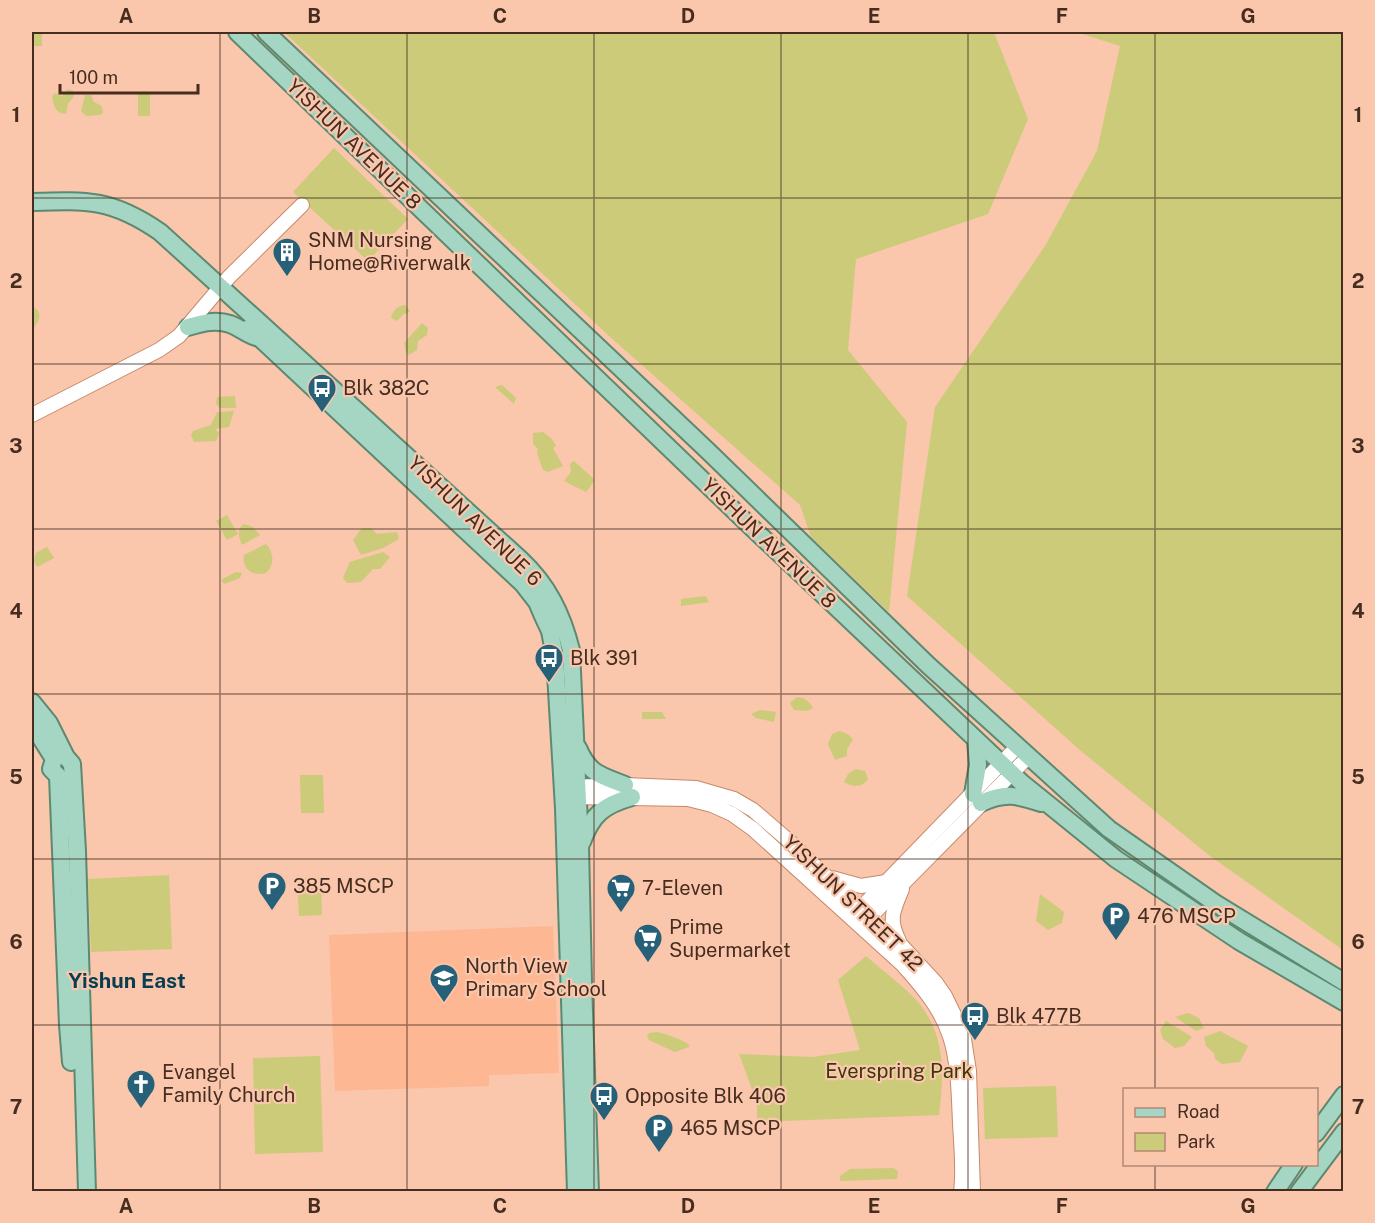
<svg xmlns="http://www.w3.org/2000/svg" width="1375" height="1223" viewBox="0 0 1375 1223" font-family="'Public Sans',sans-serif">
	<rect width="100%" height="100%" fill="#fac6ac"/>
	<!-- built -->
	<path fill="#feb793" d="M553,926L559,1073L489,1075V1086L335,1091L329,935Z"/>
	<!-- green -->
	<g fill="#cbcb7a">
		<rect x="32" y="32" width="10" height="14"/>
		<path d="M284,32H994L1028,119L988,214L856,259L848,350L907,422L889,612L811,537L800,505L608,335Z"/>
		<path d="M1076,32H1343V950L1210,856L1081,751L907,596L935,407L1045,246L1097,151L1120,46Z"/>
		<path d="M68,89L74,91V96L68,104L66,114C56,114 53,105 52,96L55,93L62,96Z"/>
		<path d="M138,93L150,94V116H138Z"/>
		<path d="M85,95H91L94,102L102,106L103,113L100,115L86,116L81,111Z"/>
		<path d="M334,148L408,219L368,261L293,192Z"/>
		<path d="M405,305L410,311L407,314L405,313L397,321L391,318C393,310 397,306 405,305Z"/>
		<path d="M32,306C44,312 39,322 32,330Z"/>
		<path d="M422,323L428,328L427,335L418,341L417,350L409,355L406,352L404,343Z"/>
		<path d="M502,385L516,398L514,404L495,387Z"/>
		<path d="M235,396L236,408H220L216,404L217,397Z"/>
		<path d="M234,411L229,427L215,429L219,433L216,441L194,442L191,435L193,431L211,425L217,412Z"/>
		<path d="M543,432L552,439L556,446L553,448L563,466L548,472L543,470L537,453L538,449L533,444V433Z"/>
		<path d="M574,461L595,480L586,492L564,481L571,472L570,464Z"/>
		<path d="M227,515L238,534L227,540L216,521Z"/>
		<path d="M244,524L253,527L260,535L242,545C239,539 236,529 244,524Z"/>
		<path d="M362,528H371L377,534L397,532L399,539L383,548L361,555L353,540Z"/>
		<path d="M266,544C274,554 275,564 266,573C252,577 242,569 244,555Z"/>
		<path d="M47,547L54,558L37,567L34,561L36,553Z"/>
		<path d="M383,552L390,557L380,569H373L361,582L347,583L343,578L350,562Z"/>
		<path d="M236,572L242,573L240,578L224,584L221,580Z"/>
		<path d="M706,596L709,602L681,606V599Z"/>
		<path d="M797,697C805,697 809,702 813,708L807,711L794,710L790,703Z"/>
		<path d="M760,710L776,712L774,722L756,718L751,714Z"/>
		<path d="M642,712H662L666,719H642Z"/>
		<path d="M840,731L849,735L853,740L847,749V756L835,760L828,744L832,734Z"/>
		<path d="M856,769L865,771L868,779C862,788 852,787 844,782L848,774Z"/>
		<path d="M300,775H323L324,813H301Z"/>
		<path d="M169,875L172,949L91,952L88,879Z"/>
		<path d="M297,878H321L322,915L299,916Z"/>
		<path d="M1040,894L1064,912L1062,923L1048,930L1036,921Z"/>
		<path d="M866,956C882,970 906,988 919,1003C946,1037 944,1075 939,1115L757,1122V1103L739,1054L813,1057L860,1050L838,980Z"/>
		<path d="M1188,1013L1199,1018L1204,1028L1196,1031L1175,1017Z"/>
		<path d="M1166,1021L1192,1037L1184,1046L1175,1048L1163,1039L1160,1030Z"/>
		<path d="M1220,1031L1248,1046L1240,1062L1222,1064L1215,1059L1214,1053L1206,1046L1204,1037Z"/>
		<path d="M658,1032C666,1034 684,1040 689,1045V1047L675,1052L649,1040L647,1036L649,1033Z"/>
		<path d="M320,1056L323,1152L255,1154L253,1058Z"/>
		<path d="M1056,1086L1058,1137L985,1139L983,1088Z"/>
		<path d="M893,1168L898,1171L897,1179L840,1181V1176L850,1169Z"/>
	</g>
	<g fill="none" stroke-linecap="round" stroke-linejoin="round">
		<!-- minor casing -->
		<g stroke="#c68a6b" stroke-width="16">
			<g id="minor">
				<path d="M32,415L159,350L179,336L229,277L302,205"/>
				<path d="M568,787L625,785L696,788L734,799L753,810L789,841L853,902L901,945L936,983L945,996L963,1033L969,1071L973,1192"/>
				<path d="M569,797L688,799L712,805L732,814L753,829L902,964C956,1023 957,1046 960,1123C961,1145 964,1169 961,1192"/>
				<path d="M832,878L861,886L886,882"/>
				<path d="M854,915L1017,747"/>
				<path d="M863,924L1028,757"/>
				<path d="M899,941C888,919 893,911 902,889"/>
			</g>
		</g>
		<!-- major casing -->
		<g stroke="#5d8971" stroke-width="20">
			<g id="major">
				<path d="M237,32L745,521L1022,783L1116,859L1239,941L1344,1002"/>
				<path d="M266,32L709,452L928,665L1109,829L1215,903L1344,982"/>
				<path d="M32,202C88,200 112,199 160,232L520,559C548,585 562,614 571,650L580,845L583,982L590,1192"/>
				<path d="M188,327C202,323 216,319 230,324C240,328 247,334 256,337"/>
				<path d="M249,328L523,584L537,602L543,616L550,631L555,657L564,808L576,1192"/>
				<path d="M32,702L49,723L66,757L72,764L77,851L87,1192"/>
				<path d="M32,724L54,759L51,769L58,776L68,1025L71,1062"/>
				<path d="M578,748C589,774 600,775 625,785"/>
				<path d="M973,794L978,765L976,740"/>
				<path d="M981,803C1005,792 1017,795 1041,803"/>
				<path d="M582,842C592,814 604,805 632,797"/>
				<path d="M1316,1133L1344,1095"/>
				<path d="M1275,1192L1294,1164"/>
				<path d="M1299,1192L1344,1132"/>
			</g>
		</g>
		<!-- minor -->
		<use href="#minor" stroke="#fff" stroke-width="14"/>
		<!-- major -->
		<use href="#major" stroke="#a5d6c4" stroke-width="16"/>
	</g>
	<!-- grid -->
	<path fill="none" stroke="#462d20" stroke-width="1.5" stroke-opacity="0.55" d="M220,32V1192M407,32V1192M594,32V1192M781,32V1192M968,32V1192M1155,32V1090M32,198H1344M32,364H1344M32,529H1344M32,694H1344M32,859H1344M32,1025H1344M1155,1164V1192"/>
	<!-- icons -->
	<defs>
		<g id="building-pin" transform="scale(1.5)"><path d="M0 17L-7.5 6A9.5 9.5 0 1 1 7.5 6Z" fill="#266179" stroke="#fac6ac"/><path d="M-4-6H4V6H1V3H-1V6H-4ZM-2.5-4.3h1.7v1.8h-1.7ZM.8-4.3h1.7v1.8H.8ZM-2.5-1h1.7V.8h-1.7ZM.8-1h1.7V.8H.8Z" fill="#fff"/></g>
		<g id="bus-pin" transform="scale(1.5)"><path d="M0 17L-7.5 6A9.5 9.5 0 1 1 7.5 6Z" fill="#266179" stroke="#fac6ac"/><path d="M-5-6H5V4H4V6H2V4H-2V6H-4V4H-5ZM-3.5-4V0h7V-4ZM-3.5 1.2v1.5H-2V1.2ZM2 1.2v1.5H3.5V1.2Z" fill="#fff"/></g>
		<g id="parking-pin" transform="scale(1.5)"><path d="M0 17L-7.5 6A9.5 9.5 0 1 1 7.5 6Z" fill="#266179" stroke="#fac6ac"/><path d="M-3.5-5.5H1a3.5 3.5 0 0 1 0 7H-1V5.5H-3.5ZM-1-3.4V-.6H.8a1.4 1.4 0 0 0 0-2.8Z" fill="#fff"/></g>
		<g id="supermarket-pin" transform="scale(1.5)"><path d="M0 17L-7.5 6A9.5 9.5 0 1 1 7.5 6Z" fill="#266179" stroke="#fac6ac"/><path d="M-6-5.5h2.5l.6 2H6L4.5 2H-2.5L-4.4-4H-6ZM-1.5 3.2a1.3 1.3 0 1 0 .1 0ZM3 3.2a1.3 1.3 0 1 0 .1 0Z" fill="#fff"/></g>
		<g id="school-pin" transform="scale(1.5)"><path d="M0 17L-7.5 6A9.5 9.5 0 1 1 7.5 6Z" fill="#266179" stroke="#fac6ac"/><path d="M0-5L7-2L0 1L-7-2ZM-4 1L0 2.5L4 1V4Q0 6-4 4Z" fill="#fff"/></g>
		<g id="church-pin" transform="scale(1.5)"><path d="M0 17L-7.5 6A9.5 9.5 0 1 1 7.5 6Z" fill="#266179" stroke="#fac6ac"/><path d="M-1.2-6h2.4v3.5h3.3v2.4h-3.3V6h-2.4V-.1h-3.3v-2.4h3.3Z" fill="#fff"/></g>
	</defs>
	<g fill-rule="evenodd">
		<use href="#building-pin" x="287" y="252"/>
		<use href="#bus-pin" x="322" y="388"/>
		<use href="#bus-pin" x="549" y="658"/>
		<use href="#parking-pin" x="272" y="886"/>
		<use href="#supermarket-pin" x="621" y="888"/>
		<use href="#parking-pin" x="1116" y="916"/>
		<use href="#supermarket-pin" x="648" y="938"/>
		<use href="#school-pin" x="444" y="978"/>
		<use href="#bus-pin" x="975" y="1016"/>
		<use href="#church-pin" x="141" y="1084"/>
		<use href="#bus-pin" x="604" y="1096"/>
		<use href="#parking-pin" x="659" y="1128"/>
	</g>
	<g text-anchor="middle" stroke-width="4.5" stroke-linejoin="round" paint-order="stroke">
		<!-- street labels -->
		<g font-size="20" fill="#462d20" stroke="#fac6ac">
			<text transform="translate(354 144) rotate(44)" y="7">YISHUN AVENUE 8</text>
			<text transform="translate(475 521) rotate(44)" y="7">YISHUN AVENUE 6</text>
			<text transform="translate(769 543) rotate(44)" y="7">YISHUN AVENUE 8</text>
			<text transform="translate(853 903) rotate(44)" y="7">YISHUN STREET 42</text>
		</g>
		<!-- poi labels -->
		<g font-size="20" fill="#462d20" stroke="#fac6ac" text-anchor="start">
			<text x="308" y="247">SNM Nursing<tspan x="308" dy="23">Home@Riverwalk</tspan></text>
			<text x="343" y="395">Blk 382C</text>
			<text x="570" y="665">Blk 391</text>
			<text x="293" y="893">385 MSCP</text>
			<text x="642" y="895">7-Eleven</text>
			<text x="1137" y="923">476 MSCP</text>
			<text x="669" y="934">Prime<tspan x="669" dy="23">Supermarket</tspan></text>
			<text x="465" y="973">North View<tspan x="465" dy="23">Primary School</tspan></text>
			<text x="996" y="1023">Blk 477B</text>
			<text x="162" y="1079">Evangel<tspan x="162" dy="23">Family Church</tspan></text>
			<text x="625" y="1103">Opposite Blk 406</text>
			<text x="680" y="1135">465 MSCP</text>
		</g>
		<!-- park labels -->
		<g font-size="20" fill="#3b390b" stroke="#fac6ac">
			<text x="899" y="1078">Everspring Park</text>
		</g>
		<!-- neighbourhood labels -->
		<g font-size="21" font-weight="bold" fill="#0a3d50" stroke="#fac6ac">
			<text x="127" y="988">Yishun East</text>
		</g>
	</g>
	<!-- border -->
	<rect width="1375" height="1223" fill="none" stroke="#fac6ac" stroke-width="66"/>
	<!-- legend -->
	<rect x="1123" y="1088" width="195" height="78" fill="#fac6ac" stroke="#b28974" stroke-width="1.5"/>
	<rect x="1135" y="1108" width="30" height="9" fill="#a5d6c4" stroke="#b28974" stroke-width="1.5"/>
	<text x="1177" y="1118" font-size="18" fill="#462d20">Road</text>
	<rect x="1135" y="1133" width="30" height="18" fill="#cbcb7a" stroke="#b28974" stroke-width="1.5"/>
	<text x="1177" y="1148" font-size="18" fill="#462d20">Park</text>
	<!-- scale -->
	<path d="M60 84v9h138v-9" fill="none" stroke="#462d20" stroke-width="3"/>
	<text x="69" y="84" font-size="18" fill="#462d20" stroke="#fac6ac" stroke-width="4.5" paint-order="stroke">100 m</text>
	<rect x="33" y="33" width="1309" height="1157" fill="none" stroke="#462d20" stroke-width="2"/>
	<g font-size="20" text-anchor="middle" font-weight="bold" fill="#462d20">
		<text x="126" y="23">A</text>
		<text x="314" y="23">B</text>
		<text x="500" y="23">C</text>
		<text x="688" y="23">D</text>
		<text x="874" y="23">E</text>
		<text x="1062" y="23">F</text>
		<text x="1248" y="23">G</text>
		<text x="16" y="122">1</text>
		<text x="1358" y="122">1</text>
		<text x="16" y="288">2</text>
		<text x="1358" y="288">2</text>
		<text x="16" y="453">3</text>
		<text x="1358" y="453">3</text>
		<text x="16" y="618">4</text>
		<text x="1358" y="618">4</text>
		<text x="16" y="784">5</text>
		<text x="1358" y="784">5</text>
		<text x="16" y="949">6</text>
		<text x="1358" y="949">6</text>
		<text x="16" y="1114">7</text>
		<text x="1358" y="1114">7</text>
		<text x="126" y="1213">A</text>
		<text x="314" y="1213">B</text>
		<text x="500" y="1213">C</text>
		<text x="688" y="1213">D</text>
		<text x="874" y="1213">E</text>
		<text x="1062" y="1213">F</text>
		<text x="1248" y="1213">G</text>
	</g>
</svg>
